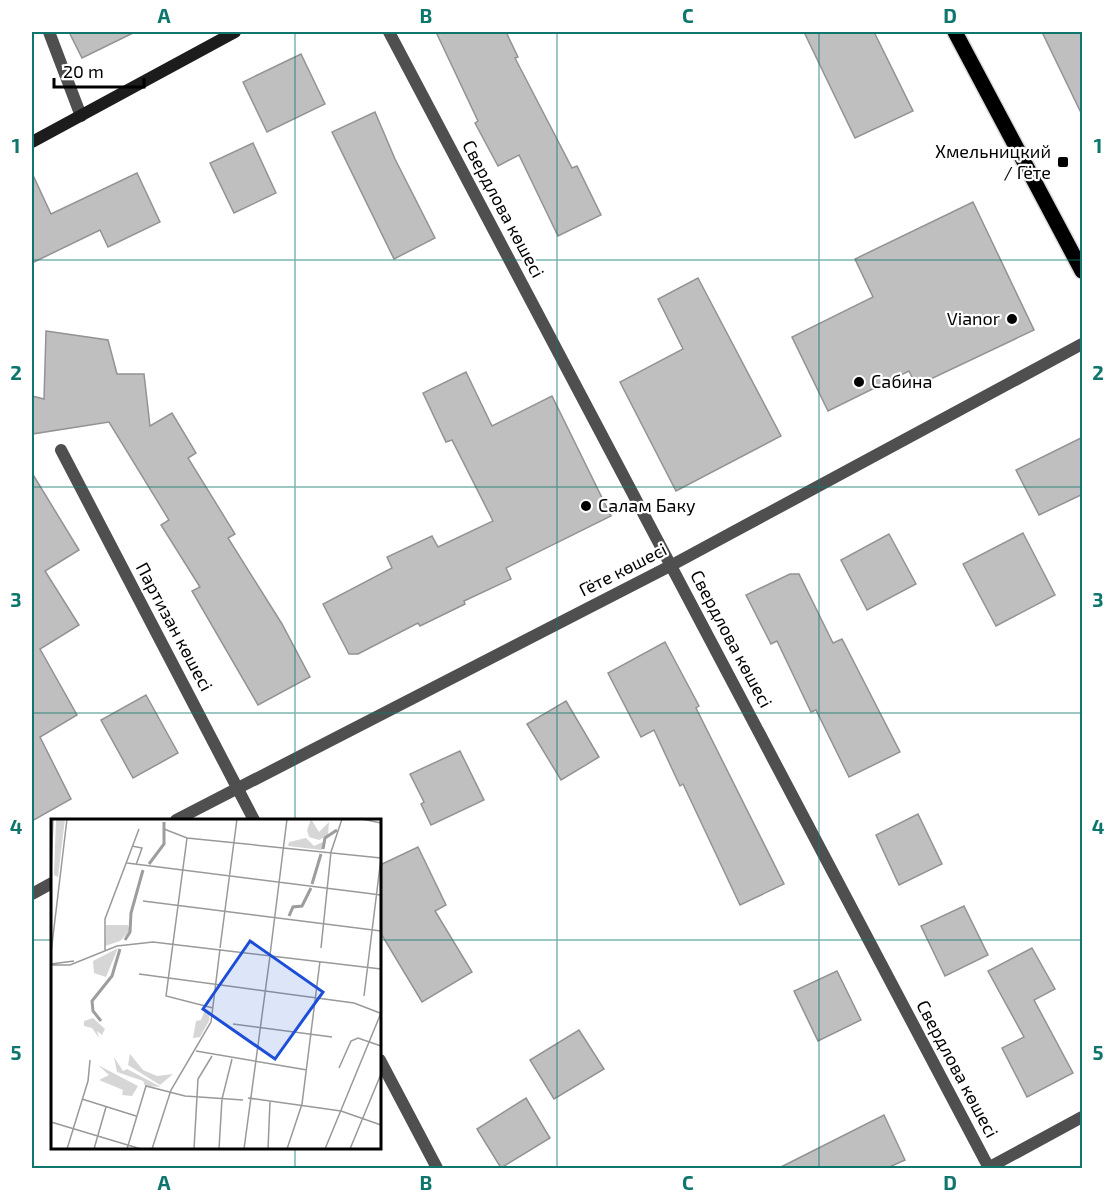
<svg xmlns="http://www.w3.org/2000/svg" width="1114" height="1200" viewBox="0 0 1114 1200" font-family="'Exo 2',sans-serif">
	<rect width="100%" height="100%" fill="#fff"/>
	<!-- building -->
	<g fill="#bfbfbf" stroke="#939393" stroke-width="1.5">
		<path d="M69,32H135L82,58Z"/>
		<path d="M436,32H506L518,57L515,58L572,168L577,166L601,215L558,236L519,155L498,166L475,123L478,121Z"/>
		<path d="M804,32H874L913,111L855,138Z"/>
		<path d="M1042,32H1083V117Z"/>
		<path d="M301,54L325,104L267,132L243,82Z"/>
		<path d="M375,112L395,159L435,238L394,259L332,132Z"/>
		<path d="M253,143L276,193L234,213L210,163Z"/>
		<path d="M32,173L51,214L137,173L160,222L108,247L100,230L32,263Z"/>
		<path d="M973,202L1034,330L916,386L909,371L828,411L792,337L873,297L855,259Z"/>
		<path d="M698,278L781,436L676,491L620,382L683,349L658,299Z"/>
		<path d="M46,331L108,340L117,374H144L150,426L172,413L196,453L188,458L235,534L228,538L282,624L310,677L258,705L192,591L200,587L161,525L169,520L109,422L32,434V396L44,399Z"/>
		<path d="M466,372L492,426L552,396L611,516L506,568L511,579L464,601L465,604L420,626L418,623L358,654H349L323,604L392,568L387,557L432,536L438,547L493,521L452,440L446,442L423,393Z"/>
		<path d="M1083,437V494L1039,515L1016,470Z"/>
		<path d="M32,473L79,550L45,571L79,625L40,649L77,715L40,737L71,799L32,821Z"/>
		<path d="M1023,533L1055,595L996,626L963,564Z"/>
		<path d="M889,534L916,584L867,610L841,560Z"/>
		<path d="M790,574H799L833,643L842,639L900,752L849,777L816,710L811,712L777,641L771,644L746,595Z"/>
		<path d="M665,642L699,706L696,708L784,884L740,905L683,784L680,786L654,730L641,737L608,673Z"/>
		<path d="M146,695L178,753L133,778L101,720Z"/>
		<path d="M566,701L599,757L561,780L527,724Z"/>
		<path d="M460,751L484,800L431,825L421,804L424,802L410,774Z"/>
		<path d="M918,814L942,864L899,885L876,835Z"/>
		<path d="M418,847L446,905L435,911L472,972L422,1002L380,932V865Z"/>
		<path d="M964,906L988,955L945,976L921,926Z"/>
		<path d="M1032,948L1055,989L1034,1000L1073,1073L1027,1097L1002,1048L1024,1037L988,971Z"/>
		<path d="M837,971L861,1020L818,1041L794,991Z"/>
		<path d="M579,1030L604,1069L554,1099L530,1060Z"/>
		<path d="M526,1098L550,1138L501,1168L477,1129Z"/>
		<path d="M884,1115L905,1160L887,1168H779Z"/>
	</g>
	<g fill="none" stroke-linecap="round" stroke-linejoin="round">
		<!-- primary casing -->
		<g stroke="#dbdbdb" stroke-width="18">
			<path id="primary" d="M955,32L1082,271"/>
		</g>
		<!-- minor -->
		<g stroke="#4f4f4f" stroke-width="12">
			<path d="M49,32L81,116"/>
			<path d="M389,32L989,1168"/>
			<path d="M61,450L254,820"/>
			<path d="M380,1060L437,1168"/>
			<path d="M988,1168L1082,1117"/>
		</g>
		<!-- tertiary -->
		<g stroke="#4f4f4f" stroke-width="12">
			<path d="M176,820L672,565L1082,344"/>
			<path d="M32,894L52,883"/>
		</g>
		<!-- secondary -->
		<path stroke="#1c1c1c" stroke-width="12" d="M32,142L235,32"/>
		<!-- primary -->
		<use href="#primary" stroke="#000" stroke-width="15"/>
	</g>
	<!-- grid -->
	<path fill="none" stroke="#0f766e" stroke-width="1.5" stroke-opacity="0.55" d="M295,32V820M557,32V1168M819,32V1168M32,260H1082M32,487H1082M32,713H1082M32,940H52M380,940H1082M295,1148V1168"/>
	<!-- markers -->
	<g fill="#000" stroke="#fff" stroke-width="2">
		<rect x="1057" y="156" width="12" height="12" rx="3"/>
		<circle cx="1012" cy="319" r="6"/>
		<circle cx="859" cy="382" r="6"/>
		<circle cx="586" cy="506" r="6"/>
	</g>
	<g text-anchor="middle" stroke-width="4.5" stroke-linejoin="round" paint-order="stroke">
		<!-- poi labels -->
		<g font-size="18" fill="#000" stroke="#fff" text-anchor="end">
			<text x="1051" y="158">Хмельницкий<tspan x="1051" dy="21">/ Гёте</tspan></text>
			<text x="1000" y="325">Vianor</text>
			<text x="871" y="388" text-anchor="start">Сабина</text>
			<text x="598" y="512" text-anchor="start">Салам Баку</text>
		</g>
		<!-- street labels -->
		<g font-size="18" fill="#000" stroke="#fff">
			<text transform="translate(503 209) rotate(62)" y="6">Свердлова көшесі</text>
			<text transform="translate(623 570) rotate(-27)" y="6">Гёте көшесі</text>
			<text transform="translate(174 627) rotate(62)" y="6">Партизан көшесі</text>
			<text transform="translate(731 639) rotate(62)" y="6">Свердлова көшесі</text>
			<text transform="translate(957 1069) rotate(62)" y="6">Свердлова көшесі</text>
		</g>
	</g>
	<!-- overview -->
	<g transform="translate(51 819)">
		<rect width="330" height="330" fill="#fff"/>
		<path d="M5,0H14L7,58L3,56ZM260,0L268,13L278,3L277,16L268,21L258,18L256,11ZM255,19L263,27L274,22L273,27L271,31L237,27L238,23ZM55,106H77L79,112L69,122L54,127ZM67,129L55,158L43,154L42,142ZM154,191L159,192L158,202L149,218L142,219L145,202L150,201ZM42,199L54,210L51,216L46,212L48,219L41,209L33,207V202ZM79,235L92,251L106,257L122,255L109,266L77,246ZM63,238L72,252L76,250L110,268L94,267L92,262L66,253ZM47,246L87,267L81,277L71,276L72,271L48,261L58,256Z" fill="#d6d6d6"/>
		<path fill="none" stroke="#9d9d9d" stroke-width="3" d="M272,30L274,19L286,11M98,45L113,25V3M261,65L270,35M238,97L242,88L251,87L260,69M74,121L79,113L80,94L92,51M50,202L42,192L41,182L61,157L69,130"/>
		<path fill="none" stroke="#999" stroke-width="1.5" d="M311,0L330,4M113,10L136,19L330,39M136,19L115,177L162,189M81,27L91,29L85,46M76,44L330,76M0,55L2,0M92,82L330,112M169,129L186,0M270,129L280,33L291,0M54,131V100L88,10M0,134L16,0M219,136L236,0M0,145L23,142M0,146H19L66,127L102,123L330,150M88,155L303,184L329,194M313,177L330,39M182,205L281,218M145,232L256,251M288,249L300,222L307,219L330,227M197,279L290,292L330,306M31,280L85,297M0,303L90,330M16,330L37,262L39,241M43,330L55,288M76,330L95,267L134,277L192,281M101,330L120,271L160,203L169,130M143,330L147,260L161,237M168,330L171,280L181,240M193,330L219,137M217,330L219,283M236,330L251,285L269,142M274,330L330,194M299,330L330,255"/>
		<path fill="#1d4ed8" fill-opacity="0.15" stroke="#1d4ed8" stroke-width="3" d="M199,122L272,173L224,240L152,190Z"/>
		<rect width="330" height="330" fill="none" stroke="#000" stroke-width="3"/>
	</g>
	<!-- border -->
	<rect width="1114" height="1200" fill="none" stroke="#ffffff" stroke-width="66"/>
	<!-- scale -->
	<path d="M54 78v9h90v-9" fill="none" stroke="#000000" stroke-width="3"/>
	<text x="63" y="78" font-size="18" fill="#000000" stroke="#ffffff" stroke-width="4.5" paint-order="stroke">20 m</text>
	<rect x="33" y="33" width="1048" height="1134" fill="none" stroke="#0f766e" stroke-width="2"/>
	<g font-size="20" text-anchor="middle" font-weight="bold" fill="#0f766e">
		<text x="164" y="23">A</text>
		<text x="426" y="23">B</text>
		<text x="688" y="23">C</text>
		<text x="950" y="23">D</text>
		<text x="16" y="153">1</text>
		<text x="1098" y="153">1</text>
		<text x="16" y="380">2</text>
		<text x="1098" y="380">2</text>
		<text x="16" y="607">3</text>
		<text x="1098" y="607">3</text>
		<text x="16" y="834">4</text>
		<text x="1098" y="834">4</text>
		<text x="16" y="1060">5</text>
		<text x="1098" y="1060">5</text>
		<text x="164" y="1190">A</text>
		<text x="426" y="1190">B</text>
		<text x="688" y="1190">C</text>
		<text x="950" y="1190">D</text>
	</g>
</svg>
